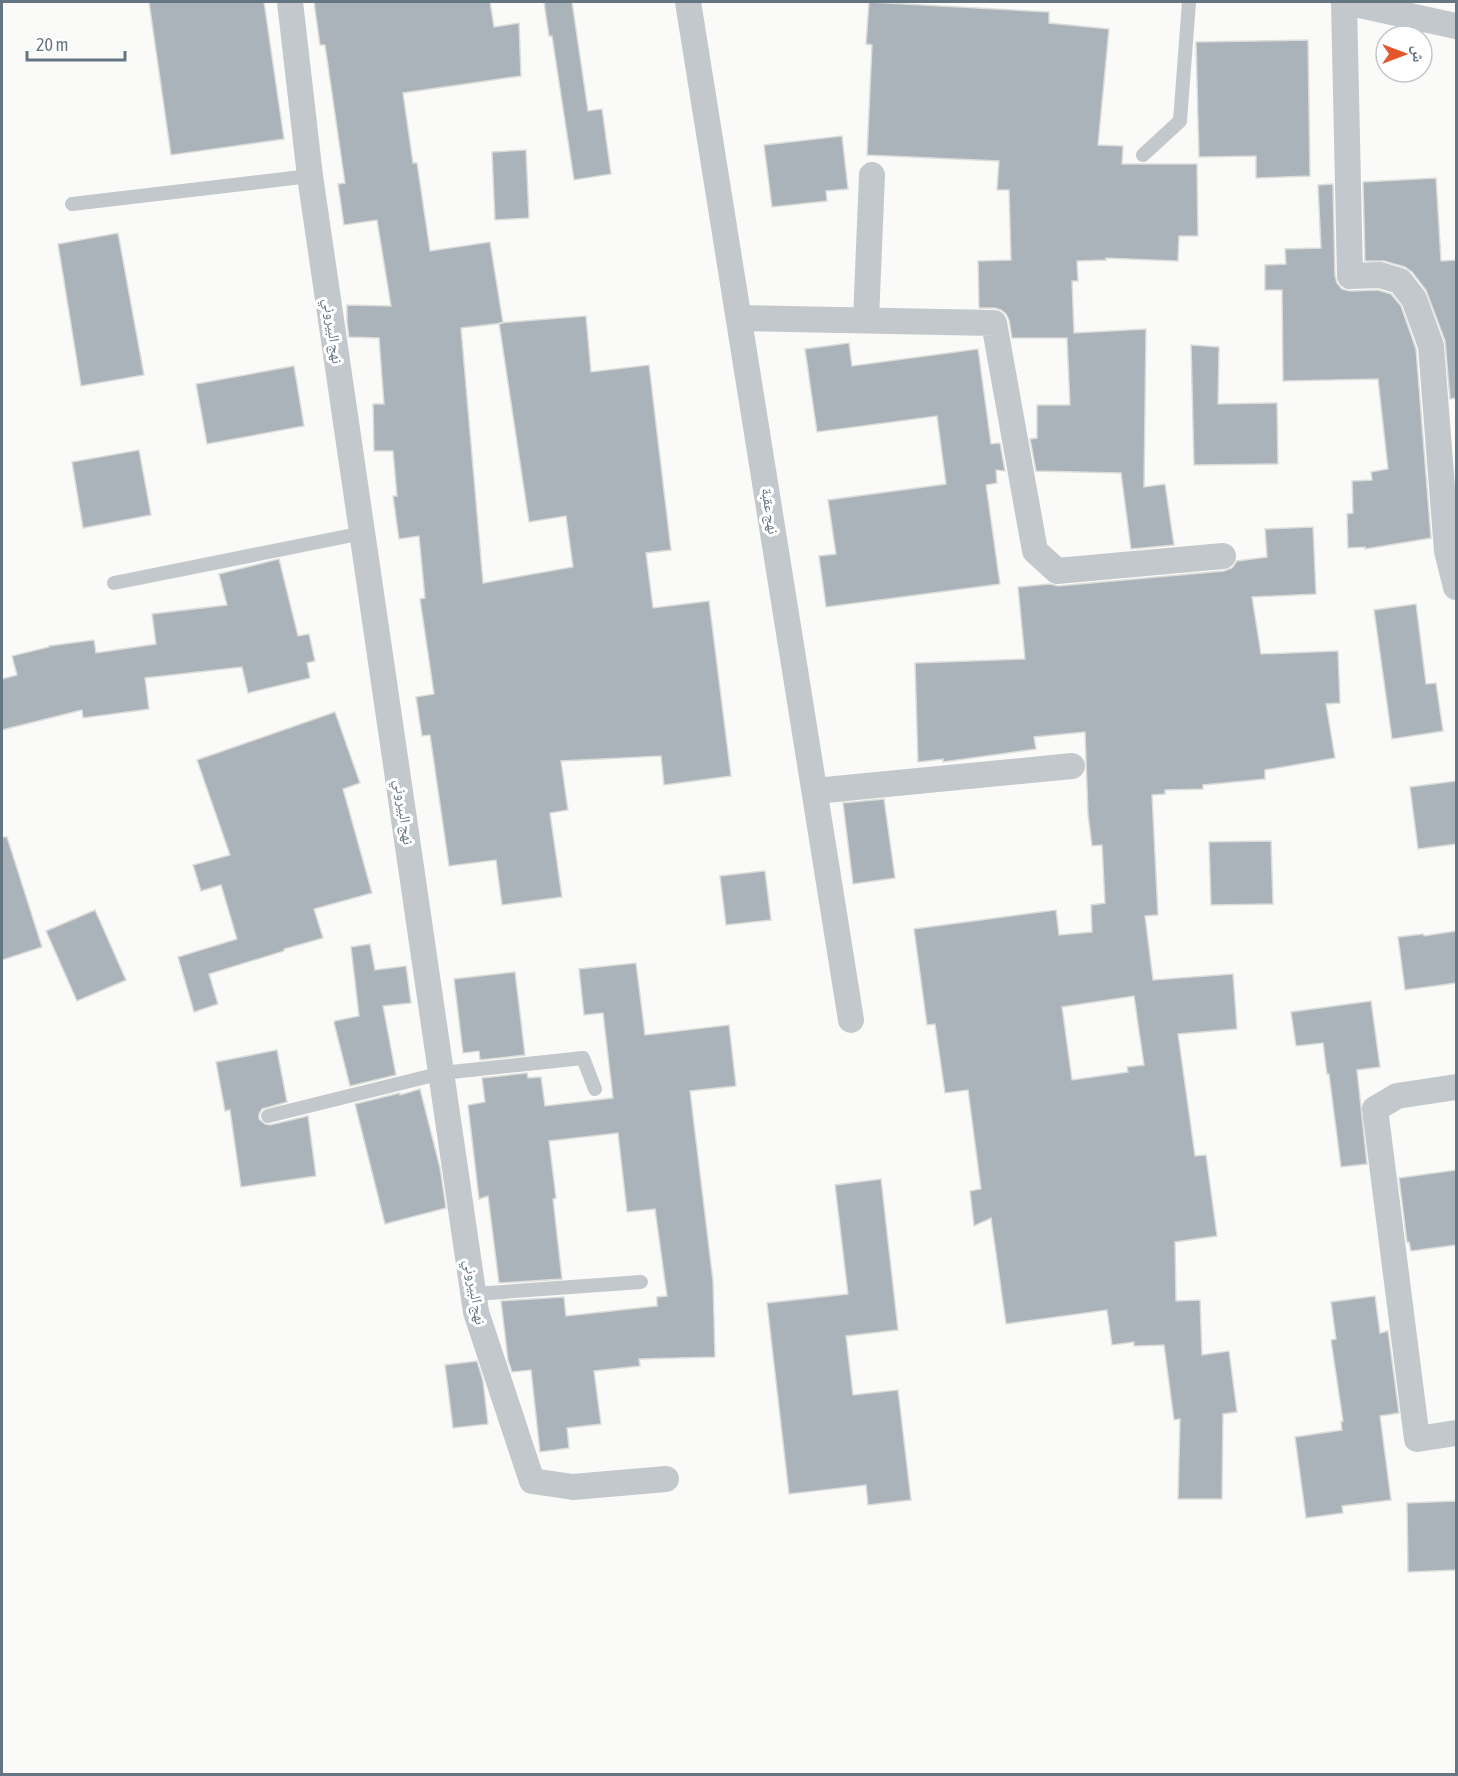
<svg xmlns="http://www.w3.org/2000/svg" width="1458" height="1776" viewBox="0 0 1458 1776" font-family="'Asap Condensed','Noto Naskh Arabic',sans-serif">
	<rect width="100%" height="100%" fill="#fafaf8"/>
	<!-- building -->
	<g fill="#aab3b9" stroke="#dcdcda" stroke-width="1.5" fill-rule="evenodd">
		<path d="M149,2H264L284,139L171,155Z"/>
		<path d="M314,2H490L494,27L519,23L521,76L403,93L413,163H417L430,251L490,242L503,323L461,328L483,583L573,567L566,516L529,522L499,323L586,316L591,372L649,365L671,550L646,553L653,608L709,601L731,776L664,785L661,756L561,761L568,810L550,813L562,897L502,905L496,860L449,866L430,735L422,736L416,697L434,694L420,599L425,598L419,536L399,539L393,496H397L393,451H374L373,404H384L379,338L349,337L347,322V305L391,306L377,220L344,225L338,184L345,183L325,45H320Z"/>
		<path d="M544,2H572L588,111L602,109L611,174L574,180L552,36H549Z"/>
		<path d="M869,2L1049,12V23L1109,29L1098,145L1123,146L1122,164H1197L1198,236H1179L1178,261L1106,258V260L1077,261L1078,281H1072L1074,333L1146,329L1144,487L1165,484L1174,545L1131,549L1121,473L1036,471L1030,439L1037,438V405H1070L1067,338H1012L1009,320L1006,314L1001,310L995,308H979L978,261L1011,260L1009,190H997L999,161L867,155L872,45L866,44Z"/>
		<path d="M1308,40L1310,176L1256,178V156L1199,157L1196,42Z"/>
		<path d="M842,136L848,189L826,191L827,201L772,207L764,145Z"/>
		<path d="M526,150L529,218L495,220L492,152Z"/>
		<path d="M1436,178L1441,261L1456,260V398L1450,399L1445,341L1426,290L1412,272L1405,267L1384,261H1365L1363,182Z"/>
		<path d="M1333,184L1335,276L1337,283L1342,289L1350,291L1378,290L1391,294L1401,306L1416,349L1431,538L1365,549V547L1348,548L1347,514L1353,513L1352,481L1372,480L1371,472L1388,469L1378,379L1283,381L1282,290H1265V265L1286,264L1285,249L1321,248L1318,185Z"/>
		<path d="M118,233L144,375L81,386L58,244Z"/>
		<path d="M849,343L852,366L978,349L991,444L1000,443L1005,471L996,470L997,483L986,485L1000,584L826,607L819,556L836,554L828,500L946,484L937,416L817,432L805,349Z"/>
		<path d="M1191,345L1219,347L1218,404L1277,403L1278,464L1194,465Z"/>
		<path d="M294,366L304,426L207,444L196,384Z"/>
		<path d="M139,450L151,515L83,528L72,462Z"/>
		<path d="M1313,527L1316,594L1252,597L1261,654L1338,651L1340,703L1326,704L1335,758L1265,770V779L1203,785V789L1165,790V794L1152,795L1158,915L1145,916L1153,980L1233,974L1237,1029L1178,1034L1195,1156L1206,1155L1217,1236L1175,1242L1176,1301L1200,1300L1202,1355L1229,1351L1237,1412L1223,1414L1222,1499H1178L1180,1419L1174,1420L1164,1345L1134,1346V1342L1112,1345L1107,1310L1006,1324L991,1218L974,1226L970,1191L981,1189L968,1090L945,1093L935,1024L927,1025L914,929L1056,910L1059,935L1092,932L1091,905L1105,903L1102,845L1092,846L1088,814L1085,732L1034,737L1036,749L943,762V759L918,762L915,663L1025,659L1018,587L1050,584L1058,586L1224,571L1232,568L1237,561L1267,557L1265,529ZM1134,996L1144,1065L1127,1067L1128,1072L1072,1080L1062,1007Z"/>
		<path d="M279,559L298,636L309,634L315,661L307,663L310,678L248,693L242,667L145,678L149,709L83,718L82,710L2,730V679L17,675L12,656L49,647V646L94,640L96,653L156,644L152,614L227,605L219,574Z"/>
		<path d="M1416,604L1426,684L1436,683L1443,731L1392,739L1374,610Z"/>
		<path d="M335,712L360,783L343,789L372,893L314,909L323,938L284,949V951L209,974L218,1004L194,1012L178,957L237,939L221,885L201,891L193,865L230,855L197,760Z"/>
		<path d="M1456,781V844L1418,849L1410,787Z"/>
		<path d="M884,799L895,878L853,884L843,803Z"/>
		<path d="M2,837H7L42,947L2,960Z"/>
		<path d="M1271,841L1273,904L1211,905L1209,842Z"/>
		<path d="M765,871L771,920L726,925L720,876Z"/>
		<path d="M95,910L126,980L77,1001L46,931Z"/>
		<path d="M1456,931V983L1405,990L1398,937L1423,934L1424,936Z"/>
		<path d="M370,944L375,970L406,966L411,1003L383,1006L396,1075L350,1086L334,1023L335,1021L359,1016L351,947Z"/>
		<path d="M636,963L645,1035L729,1025L736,1086L690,1091L713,1281L715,1357L639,1359L640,1366L594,1371L601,1424L567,1428L569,1448L540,1452L531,1370L512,1372L508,1360L501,1301L564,1297L566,1316L657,1306V1297L667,1296L655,1209L627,1212L618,1133L549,1141L556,1198L553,1199L562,1279L499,1283L488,1196L479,1199L468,1105L485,1102L482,1078L527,1073L528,1078L541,1077L545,1106L613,1098L603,1013L584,1015L579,969Z"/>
		<path d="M515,972L525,1055L480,1060L479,1051L463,1053L454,979Z"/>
		<path d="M1371,1001L1380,1067L1357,1070L1367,1164L1341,1167L1329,1074H1327L1323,1043L1296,1046L1291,1012Z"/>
		<path d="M277,1050L287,1102L262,1109L259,1114V1119L265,1124L270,1125L308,1116L316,1176L241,1187L230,1110L225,1111L216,1062Z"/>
		<path d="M420,1089L440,1168L446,1208L385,1224L355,1104L400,1093V1095Z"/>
		<path d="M1456,1170V1245L1411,1251L1409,1242H1407L1399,1178Z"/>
		<path d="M881,1179L898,1330L846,1336L853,1395L898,1390L911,1500L868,1505L866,1485L789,1494L767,1303L848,1294L835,1185Z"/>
		<path d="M1375,1296L1380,1333L1388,1331L1399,1413L1380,1416L1391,1500L1342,1506L1343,1513L1306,1518L1295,1437L1342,1430L1341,1422L1343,1421L1331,1340L1336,1339L1331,1302Z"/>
		<path d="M477,1361L483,1381L488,1424L453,1428L445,1365Z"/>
		<path d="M1456,1501V1570L1408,1572L1407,1503Z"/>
	</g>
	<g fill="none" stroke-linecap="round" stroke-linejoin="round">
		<!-- lane -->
		<g stroke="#c3c8cc" stroke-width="14">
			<path d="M1143,155L1180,121L1189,2"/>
			<path d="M72,204L310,176"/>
			<path d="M114,583L363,533"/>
			<path d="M268,1116L442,1073L583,1058L595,1089"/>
			<path d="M474,1294L641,1282"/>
		</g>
		<!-- street -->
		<g stroke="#c3c8cc" stroke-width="26">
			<path d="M290,2L310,176L476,1312L532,1481L573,1487L666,1479"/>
			<path d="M688,2L851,1020"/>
			<path d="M1344,2L1350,276L1380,275L1400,281L1414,299L1431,346L1447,551L1456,587"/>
			<path d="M1346,2L1456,26"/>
			<path d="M739,318L994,323L1035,551L1057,571L1223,556"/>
			<path d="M866,320L872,175"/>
			<path d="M815,791L1072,766"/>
			<path d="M1456,1087L1397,1096L1375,1109L1417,1439L1456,1433"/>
		</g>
	</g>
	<g text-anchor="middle" stroke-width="6" stroke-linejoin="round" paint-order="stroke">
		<!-- street labels -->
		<g font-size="15" fill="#657683" stroke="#fff">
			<text transform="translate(333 331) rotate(82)" y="5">نهج البيروني</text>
			<text transform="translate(770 511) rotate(81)" y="5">نهج عقبة</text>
			<text transform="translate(404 812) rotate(82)" y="5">نهج البيروني</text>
			<text transform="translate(475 1292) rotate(80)" y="5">نهج البيروني</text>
		</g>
	</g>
	<!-- border -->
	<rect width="1458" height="1776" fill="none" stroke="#657683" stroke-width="6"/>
	<!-- north arrow -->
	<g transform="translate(1404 54) rotate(90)"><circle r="28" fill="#ffffff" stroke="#c1c8cd" stroke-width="1.5"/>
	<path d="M0-4.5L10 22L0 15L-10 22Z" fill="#e4572e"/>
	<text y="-9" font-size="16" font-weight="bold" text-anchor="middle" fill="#657683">ش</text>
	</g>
	<!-- scale -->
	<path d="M27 51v9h98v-9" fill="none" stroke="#657683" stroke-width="3"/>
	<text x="36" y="51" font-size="18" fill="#657683" stroke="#ffffff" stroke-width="4.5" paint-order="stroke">20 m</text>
</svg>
